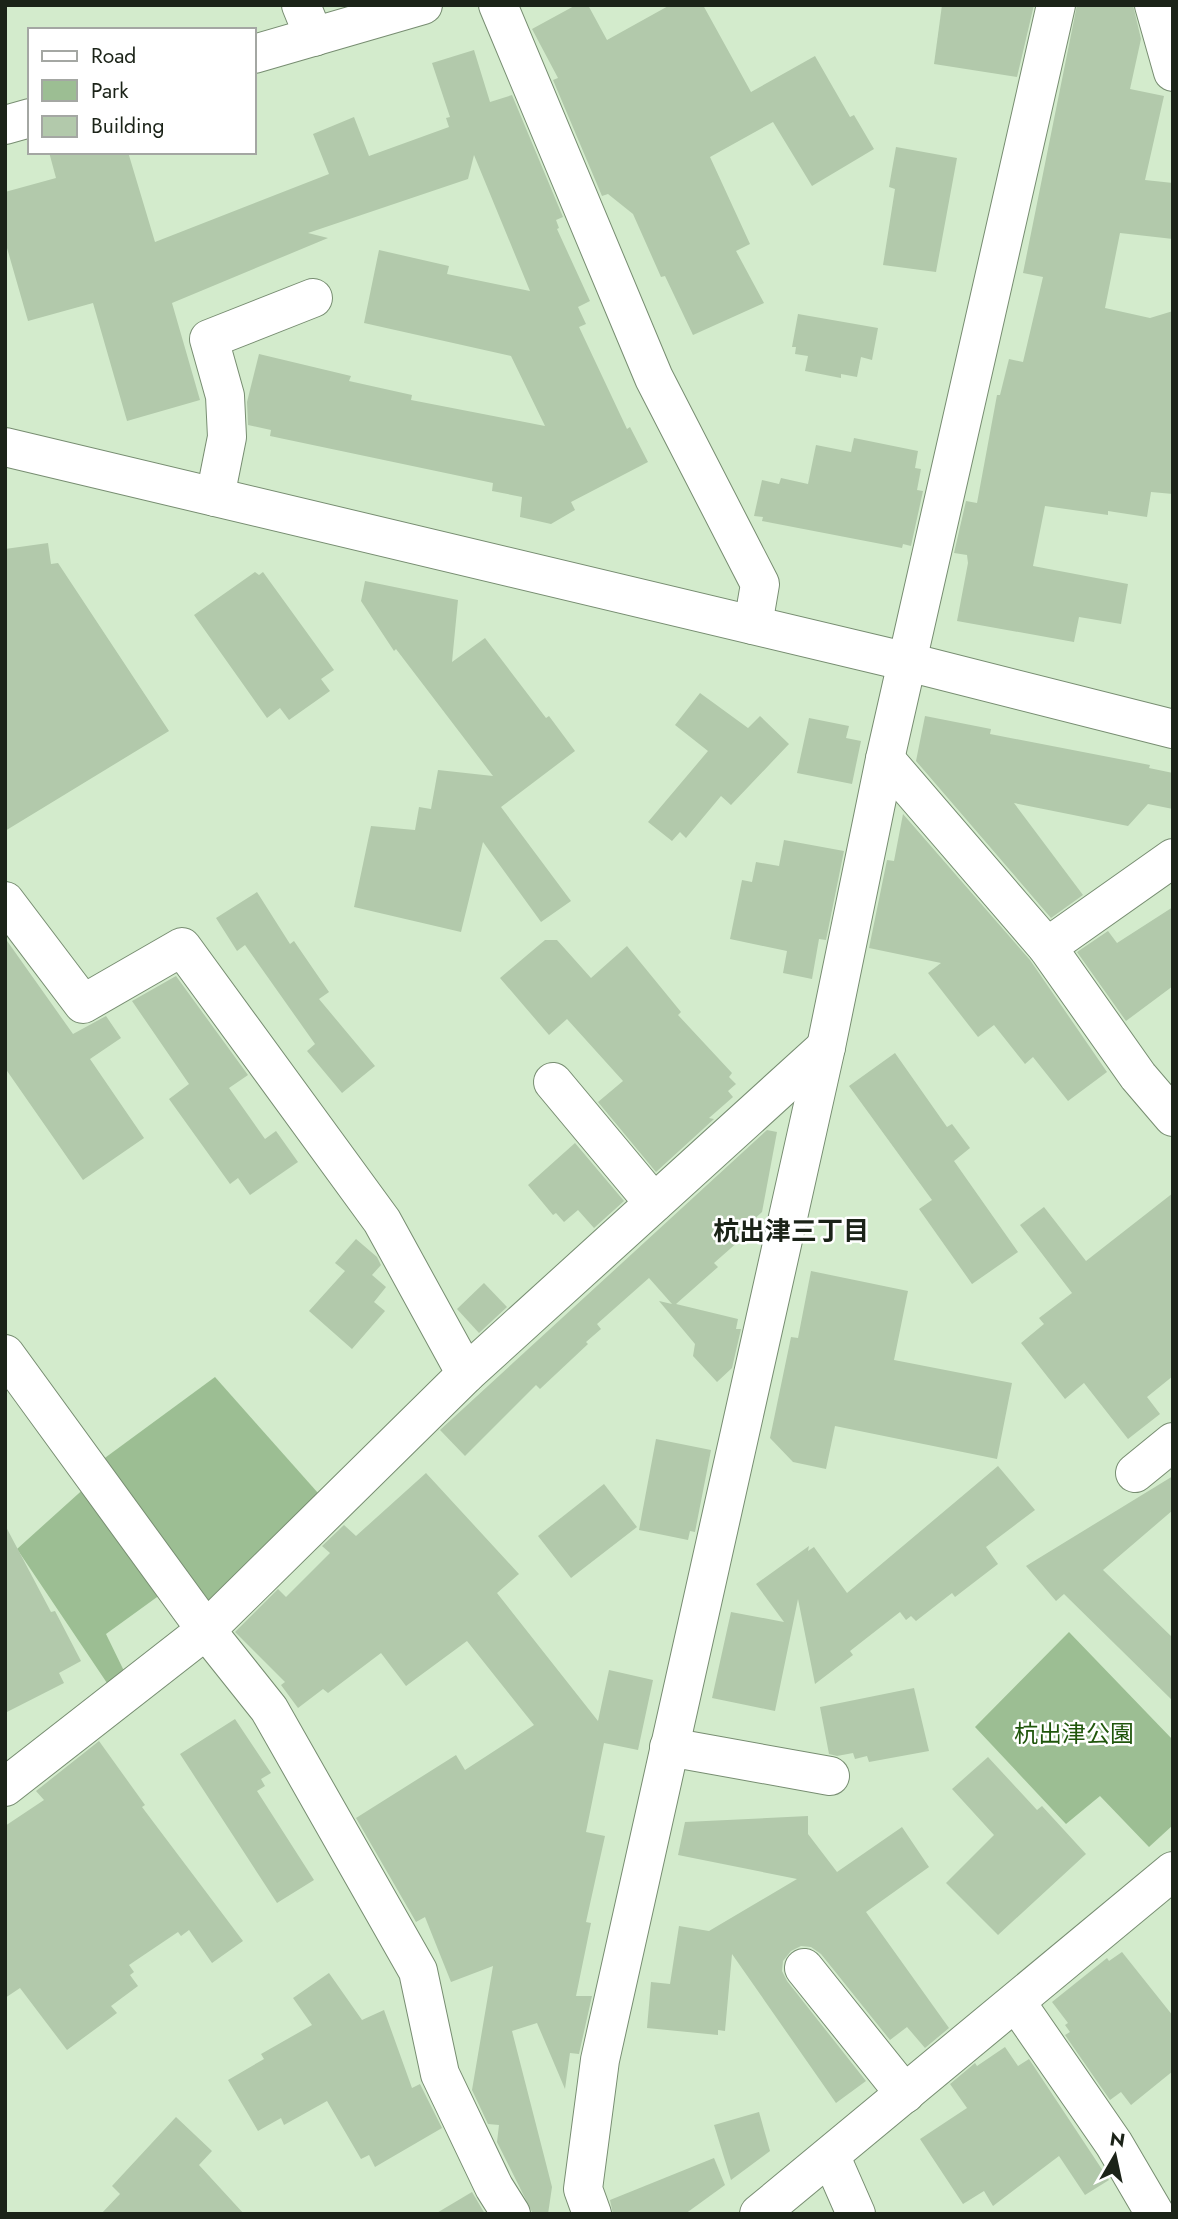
<svg xmlns="http://www.w3.org/2000/svg" width="1178" height="2219" viewBox="0 0 1178 2219" font-family="Jost,'Noto Sans JP',sans-serif">
	<rect width="100%" height="100%" fill="#d3ebcc"/>
	<!-- green -->
	<g fill="#9cbe93">
		<path d="M215,1377L326,1502L207,1617L98,1463Z"/>
		<path d="M88,1485L164,1592L106,1634L125,1673L109,1686L17,1549Z"/>
		<path d="M1069,1632L1173,1740V1825L1149,1847L1100,1796L1066,1824L975,1727Z"/>
	</g>
	<!-- building -->
	<g fill="#b2c9ab">
		<path d="M576,5H588L607,40L670,5H703L751,92L815,56L850,117L854,115L874,149L812,186L773,122L710,157L750,244L736,251L764,303L693,335L665,276L661,277L633,214L608,194L602,196L553,80L558,78L532,29Z"/>
		<path d="M942,5H1034L1017,77L934,64Z"/>
		<path d="M1077,5H1133L1141,39L1130,89L1164,96L1145,180L1173,183V239L1120,233L1105,308L1150,318L1173,311V494L1151,492L1147,517L1108,511V515L1045,506L1033,566L1128,584L1121,624L1079,617L1074,642L957,621L968,563L967,555L954,553L966,501L977,503L997,395H1000L1009,359L1023,362L1043,277L1023,273Z"/>
		<path d="M474,50L490,102L512,95L563,217L556,220L559,228L557,229L590,301L578,307L586,324L579,327L627,429L630,427L648,462L571,502L575,510L551,524L520,517L522,497L492,491L493,483L270,436L271,430L248,425L247,402L259,354L351,376L349,381L412,395L411,400L545,426L511,356L364,323L379,250L449,266L447,274L530,291L474,155L468,179L308,233L328,238L172,303L200,400L127,421L93,303L28,321L5,241V192L56,178L49,152H128L155,242L329,174L313,134L354,117L369,156L449,127L446,118L450,117L432,63Z"/>
		<path d="M896,147L957,158L936,272L883,265L895,189L889,187Z"/>
		<path d="M798,314L878,328L872,360L861,357L857,377L841,374V378L805,371L808,356L795,354L796,347H792Z"/>
		<path d="M854,438L918,451L915,468L921,469L917,490L923,491L911,546L903,544L902,548L762,521L763,517L754,516L762,480L779,484L781,478L808,484L816,445L851,452Z"/>
		<path d="M48,543L51,564L58,563L169,731L5,831V549Z"/>
		<path d="M255,572L259,575L263,572L334,670L321,679L330,691L289,720L280,708L267,718L194,615Z"/>
		<path d="M365,581L458,600L452,662L485,638L546,718L549,716L575,751L501,807L571,901L541,922L483,842L461,932L354,907L371,826L415,830L419,807L431,809L438,770L493,776L396,649L394,651L361,601Z"/>
		<path d="M700,693L748,728L760,716L789,744L731,805L721,796L686,838L680,832L672,841L648,822L708,751L675,725Z"/>
		<path d="M925,716L991,729L990,734L1150,765L1149,768L1173,773V809L1148,804L1128,826L1014,803L1083,895L1051,918L916,761Z"/>
		<path d="M809,718L849,726L846,738L861,741L852,784L797,773Z"/>
		<path d="M903,814L1030,960L1107,1072L1068,1101L1033,1057L1025,1064L994,1025L978,1037L928,973L941,963L869,948L887,860L894,861Z"/>
		<path d="M784,840L844,851L826,940L819,939L812,979L783,973L787,951L730,939L742,880L752,882L756,862L779,866Z"/>
		<path d="M257,892L290,944L294,941L329,992L319,999L375,1066L342,1093L307,1051L315,1044L245,945L237,951L216,918Z"/>
		<path d="M1173,907V986L1126,1021L1077,952L1108,931L1117,943Z"/>
		<path d="M5,938L73,1034L106,1016L121,1038L90,1059L144,1138L83,1180L5,1068Z"/>
		<path d="M545,940H557L591,978L627,946L681,1012L678,1015L732,1073L729,1077L736,1084L728,1091L733,1097L709,1118L714,1119L656,1172L598,1102L623,1081L567,1019L549,1035L500,978Z"/>
		<path d="M176,976L248,1075L229,1088L265,1139L276,1131L298,1162L250,1195L238,1178L230,1184L169,1099L189,1084L132,1001Z"/>
		<path d="M895,1053L947,1127L952,1124L970,1148L954,1161L1018,1252L972,1284L919,1209L932,1200L849,1086Z"/>
		<path d="M767,1130L777,1132L762,1212L735,1237L739,1241L714,1263L718,1267L676,1304L738,1319L736,1329H741L732,1368L717,1382L693,1356L695,1344L659,1301L672,1304L649,1278L597,1324L601,1329L586,1342L588,1344L540,1389L536,1385L465,1456L440,1430Z"/>
		<path d="M575,1143L624,1201L594,1228L578,1210L564,1222L556,1213L553,1215L528,1185Z"/>
		<path d="M1173,1193V1376L1147,1397L1160,1414L1128,1439L1084,1383L1065,1399L1021,1343L1044,1324L1039,1318L1072,1293L1020,1225L1044,1207L1086,1261Z"/>
		<path d="M356,1239L377,1257L381,1265L372,1275L386,1287L374,1302L385,1311L352,1349L309,1311L345,1271L335,1263Z"/>
		<path d="M811,1271L908,1291L894,1360L1012,1383L997,1459L835,1426L826,1469L793,1462L770,1438L791,1337L798,1338Z"/>
		<path d="M484,1283L507,1307L479,1333L457,1309Z"/>
		<path d="M656,1439L711,1450L695,1532L690,1531L688,1540L639,1530Z"/>
		<path d="M998,1466L1035,1510L986,1547L998,1564L955,1597L952,1593L916,1621L911,1616L906,1620L900,1612L850,1651L853,1655L815,1684L798,1599L775,1711L712,1698L731,1612L784,1622L756,1584L809,1546L808,1551L814,1547L847,1593Z"/>
		<path d="M426,1473L519,1574L497,1593L598,1721L609,1670L653,1680L638,1750L604,1743L586,1832L605,1836L586,1922L591,1923L576,1996H592L579,2054L570,2053L565,2089L537,2023L512,2031L552,2187L548,2214H533L497,2142L499,2125L488,2124L472,2090L493,1966L451,1982L425,1917L416,1922L356,1818L456,1755L465,1770L534,1725L467,1641L406,1686L381,1653L328,1693L323,1689L298,1708L281,1685L285,1682L235,1632L278,1589L286,1597L330,1553L322,1546L344,1525L356,1536Z"/>
		<path d="M1173,1476V1510L1103,1570L1173,1638V1701L1064,1594L1056,1601L1026,1566Z"/>
		<path d="M604,1484L637,1527L571,1578L538,1536Z"/>
		<path d="M5,1525L51,1612L55,1611L81,1661L59,1673L64,1683L5,1713Z"/>
		<path d="M914,1688L929,1751L869,1762L867,1756L855,1759L853,1753L837,1756L829,1754L820,1707Z"/>
		<path d="M235,1719L271,1773L261,1779L265,1786L257,1791L314,1880L277,1903L180,1754Z"/>
		<path d="M99,1741L145,1805L142,1807L243,1941L212,1963L189,1930L181,1936L178,1932L129,1965L134,1972L130,1975L138,1986L111,2006L117,2013L67,2050L20,1988L5,1998V1826L44,1800L36,1791Z"/>
		<path d="M988,1757L1037,1810L1042,1806L1086,1854L998,1935L946,1883L994,1835L952,1789Z"/>
		<path d="M808,1816V1834L837,1872L902,1827L929,1867L866,1912L949,2028L925,2048L907,2027L890,2040L821,1954L811,1947L801,1946L791,1951L783,1961L782,1971L787,1981L866,2081L836,2103L732,1954L725,2031L718,2030V2035L647,2028L651,1982L670,1984L679,1926L709,1931L797,1879L678,1855L685,1822Z"/>
		<path d="M1122,1952L1173,2016V2071L1131,2105L1121,2092L1110,2100L1065,2035L1070,2032L1065,2025L1068,2023L1052,2002L1107,1958L1109,1961Z"/>
		<path d="M329,1973L362,2020L384,2010L412,2088L420,2084L442,2128L375,2167L369,2155L361,2159L327,2101L284,2125L281,2118L258,2131L228,2080L264,2059L261,2054L312,2025L293,1998Z"/>
		<path d="M1005,2047L1018,2066L1029,2059L1109,2180L1085,2195L1059,2156L993,2206L984,2191L963,2204L920,2139L967,2108L950,2084L975,2063L977,2066Z"/>
		<path d="M759,2112L770,2151L731,2180L714,2125Z"/>
		<path d="M176,2117L212,2151L199,2165L244,2214H101L120,2194L112,2186Z"/>
		<path d="M714,2158L725,2185L685,2214H613L610,2200Z"/>
		<path d="M472,2192L485,2214H435Z"/>
	</g>
	<g fill="none" stroke-linecap="round" stroke-linejoin="round">
		<!-- street casing -->
		<g stroke="#778d71" stroke-width="40">
			<g id="street">
				<path d="M301,5L314,37"/>
				<path d="M498,5L654,378L760,584L753,625"/>
				<path d="M1154,5L1173,72"/>
				<path d="M254,54L423,5"/>
				<path d="M5,125L30,118"/>
				<path d="M215,497L227,437L225,396L209,339L313,298"/>
				<path d="M885,759L1047,947L1138,1076L1173,1117"/>
				<path d="M5,901L83,1004L182,947L382,1221L466,1374"/>
				<path d="M1047,947L1173,858"/>
				<path d="M553,1082L654,1203"/>
				<path d="M5,1354L206,1630L269,1709L418,1971L440,2074L494,2187L511,2214"/>
				<path d="M1135,1473L1173,1442"/>
				<path d="M669,1747L830,1776"/>
				<path d="M5,1787L206,1630L466,1374L826,1047"/>
				<path d="M804,1968L905,2094"/>
				<path d="M1016,2002L1114,2144L1155,2214"/>
				<path d="M831,2157L856,2214"/>
				<path d="M592,2214L583,2189L600,2060L826,1047L885,759L1056,5"/>
				<path d="M759,2214L1173,1871"/>
			</g>
		</g>
		<!-- secondary casing -->
		<g stroke="#778d71" stroke-width="40">
			<path id="secondary" d="M5,447L908,662L1173,729"/>
		</g>
		<!-- street -->
		<use href="#street" stroke="#fff" stroke-width="38"/>
		<!-- secondary -->
		<use href="#secondary" stroke="#fff" stroke-width="38"/>
	</g>
	<g text-anchor="middle" stroke-width="5" stroke-linejoin="round" paint-order="stroke">
		<!-- park labels -->
		<g font-size="24" fill="#20560c" stroke="#fff">
			<text x="1074" y="1742">杭出津公園</text>
		</g>
		<!-- neighbourhood labels -->
		<g font-size="26" font-weight="bold" fill="#1b2318" stroke="#fff">
			<text x="791" y="1240">杭出津三丁目</text>
		</g>
	</g>
	<!-- border -->
	<rect width="1178" height="2219" fill="none" stroke="#1b2318" stroke-width="14"/>
	<!-- legend -->
	<rect x="28" y="28" width="228" height="126" fill="#ffffff" stroke="#a4a7a3" stroke-width="2"/>
	<rect x="42" y="51" width="35" height="10" fill="#ffffff" stroke="#a4a7a3" stroke-width="2"/>
	<text x="91" y="63" font-size="21" fill="#1b2318">Road</text>
	<rect x="42" y="80" width="35" height="21" fill="#9cbe93" stroke="#a4a7a3" stroke-width="2"/>
	<text x="91" y="98" font-size="21" fill="#1b2318">Park</text>
	<rect x="42" y="116" width="35" height="21" fill="#b2c9ab" stroke="#a4a7a3" stroke-width="2"/>
	<text x="91" y="133" font-size="21" fill="#1b2318">Building</text>
	<!-- north arrow -->
	<g transform="translate(1115 2156) rotate(9)" stroke="#ffffff" stroke-width="5" paint-order="stroke">
	<path d="M0-5L12 26L0 18L-12 26Z" fill="#1b2318"/>
	<text y="-10" font-size="19" font-weight="bold" text-anchor="middle" fill="#1b2318">N</text>
	</g>
</svg>
